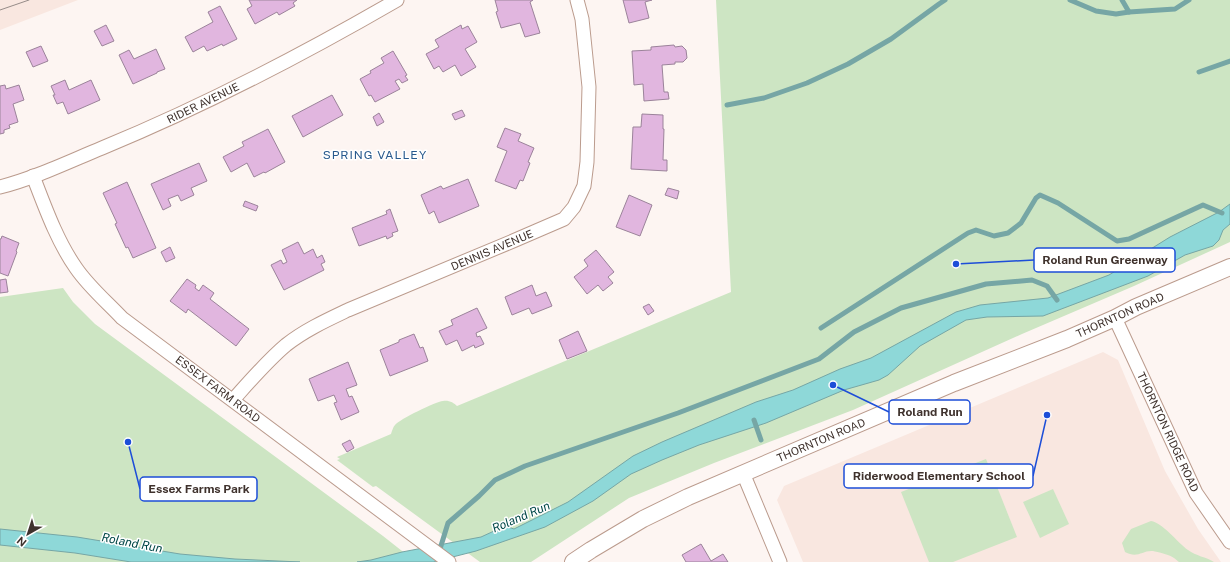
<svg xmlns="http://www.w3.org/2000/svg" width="1230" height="562" viewBox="0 0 1230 562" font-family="'Public Sans',sans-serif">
	<rect width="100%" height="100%" fill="#fdf5f2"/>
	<!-- built -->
	<g fill="#f9e7e0">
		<path d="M0,0H78L0,30Z"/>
		<path d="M1103,352L1118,360L1165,471L1198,529L1221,562H803L777,500L784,486Z"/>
	</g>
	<!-- green -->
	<g fill="#cde5c3">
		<path d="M716,0H1230V242L1134,286L1022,334L853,410L714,463L629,498L531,562H480L376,486L373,487L337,460L340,459L337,457L391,434C392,431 393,427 395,425C400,419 435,402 443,401C449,400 454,403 457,406L731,292Z"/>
		<path d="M63,288L73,302L95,324L383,536L416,562H0V297Z"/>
		<path d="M986,459L1017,537L953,562H929L901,492Z"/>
		<path d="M1053,489L1069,524L1040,538L1023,502Z"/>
		<path d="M1151,521C1163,523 1177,542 1188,550C1196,556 1206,557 1214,562C1208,562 1182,562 1179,562C1177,561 1176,559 1174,558C1171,555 1157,552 1153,551C1142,550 1138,559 1125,552L1122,543L1131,529Z"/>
	</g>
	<!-- water -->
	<g fill="#8ed8d8" stroke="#76a6a5">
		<path d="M1230,204V224L1223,230L1219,240L1213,246L1185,255L1148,276L1043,316L987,317L966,320L920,346L888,375L879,380L844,390L766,423L699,445L662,460L631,474L593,501L545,527L476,551L433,562H357L371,560L402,552L481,537L505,526L514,529L568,502L633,456L662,442L756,402L793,390L840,369L871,358L956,312L980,305L1048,298L1109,275L1170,237L1219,212Z"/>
		<path d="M0,529L77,537L180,554L235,559L300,562H131L75,553L0,545Z"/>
	</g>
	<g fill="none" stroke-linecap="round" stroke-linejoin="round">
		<!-- stream -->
		<g stroke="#76a6a5" stroke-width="5">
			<path d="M1070,0L1096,11L1116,14L1129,12L1175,9L1189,0"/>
			<path d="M1122,0L1129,12"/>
			<path d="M1199,72L1230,61"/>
			<path d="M727,105L764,98L807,83L848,64L891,39L939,4L945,0"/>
			<path d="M821,328L968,233L976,230L994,236L1008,233L1021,223L1036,198L1040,195L1058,203L1117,241L1129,239L1203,205L1222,213"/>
			<path d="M754,420L761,440"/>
			<path d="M440,549L448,523L479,496L495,480L525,466L678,413L819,359L854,332L901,308L986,284L1032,280L1047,286L1057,300"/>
		</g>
	</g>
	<!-- building -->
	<g fill="#e1b6df" stroke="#9b839a">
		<path d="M249,0H297L293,3L295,6L279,15L277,12L255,24L247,9L252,6Z"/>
		<path d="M495,0H533L530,2L540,33L525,37L520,23L501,28L496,12L498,11Z"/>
		<path d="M623,0H652L645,2L649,18L629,23Z"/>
		<path d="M220,6L237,39L223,46L222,44L207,51L204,46L193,52L185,37L213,22L208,12Z"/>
		<path d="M106,25L114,41L102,46L94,31Z"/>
		<path d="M461,25L462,29L468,26L477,42L465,49L476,67L461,76L455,65L443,72L439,66L434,69L426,54L439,47L435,40Z"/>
		<path d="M674,45L675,47L682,46L686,50L687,58L683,62H675V64L662,65L664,92H668L669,99L644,101L643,84L634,85L632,51L651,50V47Z"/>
		<path d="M41,46L48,61L33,67L26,52Z"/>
		<path d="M156,49L165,69L157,72V73L133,84L119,55L129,50L134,59Z"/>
		<path d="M393,51L407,75L405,76L408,80L402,83L399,79L395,81L400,89L375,102L371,95L369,96L360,79L371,73L370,71L384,63L381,58Z"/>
		<path d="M65,80L69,90L91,80L100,100L68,114L63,102L57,104L53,95H55L51,86Z"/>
		<path d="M5,85L6,89L19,85L24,100L13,104L18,122L9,125L10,128L4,130V133L0,134V86Z"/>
		<path d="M332,95L343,115L303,137L292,116Z"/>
		<path d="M462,110L465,116L455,120L452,114Z"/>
		<path d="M379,113L384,122L377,126L373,117Z"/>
		<path d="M642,114L663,115V129H664L663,160H667V171L631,169L633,127H641Z"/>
		<path d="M505,128L521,134L518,141L534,148L528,162L530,163L523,181L520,180L516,189L495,181L507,151L497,147Z"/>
		<path d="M268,129L285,162L265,173L264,172L254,177L247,163L231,172L223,157L244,146L242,142Z"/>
		<path d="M199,163L207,181L191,188L194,195L181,201L178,195L168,199L171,206L163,210L151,184Z"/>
		<path d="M468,179L479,206L439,223L434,211L429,214L421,195L441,186L443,189Z"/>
		<path d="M127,182L156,248L133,258L128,247L126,248L115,224L117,223L103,193Z"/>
		<path d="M668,188L679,191L677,199L665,195Z"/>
		<path d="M629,195L652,205L640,236L616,227Z"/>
		<path d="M245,201L258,206L256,211L243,206Z"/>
		<path d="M390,209L398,231L392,233L393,236L387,239L386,236L359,246L352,228L387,214L386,211Z"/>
		<path d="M2,236L19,243L16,251L17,252L8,276L0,273V239H1Z"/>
		<path d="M298,242L304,254L313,249L317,258L322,255L325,262L321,264L324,270L284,290L271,265L281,260L283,264L287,262L282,250Z"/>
		<path d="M170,247L175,258L166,262L161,252Z"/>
		<path d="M596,250L614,272L608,277L613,283L603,291L598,285L587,294L574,277L588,266L584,260Z"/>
		<path d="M6,279L8,292L0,293V280Z"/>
		<path d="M187,279L196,285L195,288L199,291L203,285L214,293L210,299L249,329L236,346L188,309L186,313L170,301Z"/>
		<path d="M532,285L536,296L546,292L552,306L532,314L529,308L512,315L505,297Z"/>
		<path d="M649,304L654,311L648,315L643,307Z"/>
		<path d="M477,308L487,328L476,333L477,337L480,336L484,344L475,348L474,345L462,351L457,340L446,345L439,331L453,325L451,320Z"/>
		<path d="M578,331L587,351L567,359L559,340Z"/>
		<path d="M414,334L420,348L423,347L428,361L390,376L380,350L399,342V340Z"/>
		<path d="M348,362L357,385L346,389L349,397L352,396L359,412L341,420L334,403L337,402L334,395L318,401L309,379Z"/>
		<path d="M350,440L354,448L347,452L342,444Z"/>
		<path d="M701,544L711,561L723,554L728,562H686L682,555Z"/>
	</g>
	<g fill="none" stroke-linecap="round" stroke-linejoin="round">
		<!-- minor casing -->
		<g stroke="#bb9b8d" stroke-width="15">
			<g id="minor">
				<path d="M33,176C45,207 57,241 76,268C89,287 107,302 122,318L449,562"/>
				<path d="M0,187C35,178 68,162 102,148C204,106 302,55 397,0"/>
				<path d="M1115,318L1196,493L1230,542"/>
				<path d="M233,400C250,381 267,361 286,345C305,330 327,320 348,310L513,241L564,219L574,207L584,186L587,162L589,87L582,19L577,0"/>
				<path d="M743,473L780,562"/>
			</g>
		</g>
		<!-- tertiary casing -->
		<g stroke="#bb9b8d" stroke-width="18">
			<path id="tertiary" d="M573,562L591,550L643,519L688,497L954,383L1067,339L1115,318L1136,307L1230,267"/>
		</g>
		<!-- minor -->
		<use href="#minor" stroke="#fff" stroke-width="13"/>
		<!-- tertiary -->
		<use href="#tertiary" stroke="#fff" stroke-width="16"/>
		<!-- tram -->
		<path stroke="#968c88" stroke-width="1" d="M0,10L29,0"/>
	</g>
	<g text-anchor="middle" stroke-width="3" stroke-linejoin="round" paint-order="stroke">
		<!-- street labels -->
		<g font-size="11" fill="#3f322d" stroke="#fff">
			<text transform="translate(203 103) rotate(-26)" y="4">RIDER AVENUE</text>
			<text transform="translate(492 250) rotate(-23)" y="4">DENNIS AVENUE</text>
			<text transform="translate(1120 315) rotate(-24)" y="4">THORNTON ROAD</text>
			<text transform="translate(218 389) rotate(37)" y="4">ESSEX FARM ROAD</text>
			<text transform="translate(1168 432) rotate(65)" y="4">THORNTON RIDGE ROAD</text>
			<text transform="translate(821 440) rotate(-23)" y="4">THORNTON ROAD</text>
		</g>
		<!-- neighbourhood labels -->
		<g font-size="12" letter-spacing="1" fill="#295a8e" stroke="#fff">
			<text x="375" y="159">SPRING VALLEY</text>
		</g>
		<!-- water labels -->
		<g font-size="12" font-style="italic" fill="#004747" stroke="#fff">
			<text transform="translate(521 517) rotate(-23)" y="4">Roland Run</text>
			<text transform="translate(132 543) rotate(11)" y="4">Roland Run</text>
		</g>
	</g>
	<!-- callouts -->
	<path fill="none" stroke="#1d4ed8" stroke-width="1.5" d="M956 264L1034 260M833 385L889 412M1047 415L1033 476M128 442L140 489"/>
	<g fill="#1d4ed8" stroke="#fff" stroke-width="1.5">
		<circle cx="956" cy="264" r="4"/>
		<circle cx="833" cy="385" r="4"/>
		<circle cx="1047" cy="415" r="4"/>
		<circle cx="128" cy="442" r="4"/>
	</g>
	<g fill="#fff" stroke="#1d4ed8" stroke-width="1.5">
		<rect x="1034" y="248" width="141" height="24" rx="4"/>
		<rect x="889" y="400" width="81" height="24" rx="4"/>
		<rect x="844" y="464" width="189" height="24" rx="4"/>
		<rect x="140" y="477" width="117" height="24" rx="4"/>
	</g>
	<g font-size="12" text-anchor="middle" font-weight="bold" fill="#3f322d">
		<text x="1105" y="264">Roland Run Greenway</text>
		<text x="930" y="416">Roland Run</text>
		<text x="939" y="480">Riderwood Elementary School</text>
		<text x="199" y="493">Essex Farms Park</text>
	</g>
	<!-- north arrow -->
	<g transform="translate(28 534) rotate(219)" stroke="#ffffff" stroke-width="3" paint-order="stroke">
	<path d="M0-3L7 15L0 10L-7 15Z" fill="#3f322d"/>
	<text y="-6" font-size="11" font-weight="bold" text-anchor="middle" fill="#3f322d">N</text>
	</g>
</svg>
